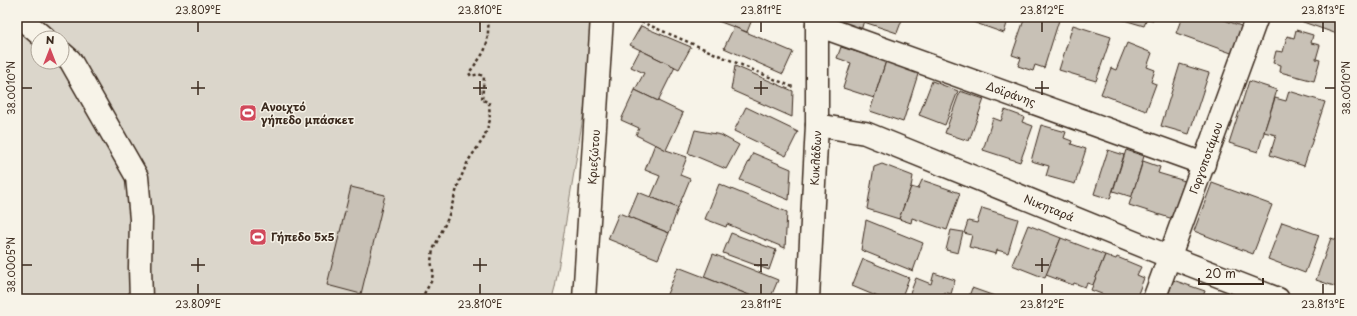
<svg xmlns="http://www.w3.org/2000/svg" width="1357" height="316" viewBox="0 0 1357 316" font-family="'Playpen Sans',sans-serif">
	<rect width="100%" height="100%" fill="#f7f3e8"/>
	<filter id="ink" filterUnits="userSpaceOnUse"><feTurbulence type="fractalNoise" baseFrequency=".025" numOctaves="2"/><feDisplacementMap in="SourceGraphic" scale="8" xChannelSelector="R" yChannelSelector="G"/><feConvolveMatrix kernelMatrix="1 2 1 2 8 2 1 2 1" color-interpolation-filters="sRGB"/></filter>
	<g filter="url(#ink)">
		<!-- green -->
		<path fill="#dbd6cb" stroke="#8b8074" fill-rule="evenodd" d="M17,17H596L585,105L555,288L552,299H17ZM38,38H62V62H38Z"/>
		<!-- building -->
		<g fill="#c8c1b6" stroke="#3b2a1e">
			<path d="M711,17H753L747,32L710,18Z"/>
			<path d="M838,17H865L860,34L838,27Z"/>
			<path d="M865,17H903L897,33L864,22Z"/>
			<path d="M972,17H1009L1004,33L970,21Z"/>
			<path d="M1025,17H1060L1044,68L1035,65L1033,71L1018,66L1021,58L1012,55Z"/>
			<path d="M1114,17H1154L1153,20L1147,19L1144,26Z"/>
			<path d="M1182,17H1216L1244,27L1234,54L1176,33Z"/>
			<path d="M1289,17H1340V35Z"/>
			<path d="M1073,25L1111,37L1096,81L1059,70Z"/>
			<path d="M641,26L691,47L679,69L630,45Z"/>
			<path d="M734,27L793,52L783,74L724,48Z"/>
			<path d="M1296,30L1313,35L1311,43L1320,45L1316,59L1320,60L1314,81L1280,72L1281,65L1273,63L1276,51L1283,52L1287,36L1294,38Z"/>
			<path d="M1127,43L1152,53L1147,67L1155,70L1151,82L1156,84L1146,111L1101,94L1111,68L1116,70Z"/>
			<path d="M841,47L886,61L874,98L843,88L851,63L837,58Z"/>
			<path d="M640,50L675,67L658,101L635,90L644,73L631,67Z"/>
			<path d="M886,61L919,71L903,122L870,111Z"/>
			<path d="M1180,64L1209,73L1189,134L1161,126Z"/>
			<path d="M735,66L793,91L792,117L731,90Z"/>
			<path d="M932,81L958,91L945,125L919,115Z"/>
			<path d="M1249,81L1277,90L1258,152L1229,143Z"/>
			<path d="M635,90L683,113L666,150L636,135L639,128L621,120Z"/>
			<path d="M960,91L984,99L969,141L945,133Z"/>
			<path d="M1289,91L1325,102L1304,166L1270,155L1276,135L1264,132L1275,98L1286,101Z"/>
			<path d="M746,107L798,132L786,156L734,131Z"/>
			<path d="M1005,110L1024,117L1022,122L1033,126L1020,162L983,150L993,118L1001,121Z"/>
			<path d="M1041,125L1066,132L1064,138L1072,141L1071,144L1086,149L1075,184L1046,176L1049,166L1031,161Z"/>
			<path d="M695,130L721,135L739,145L726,169L688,153Z"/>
			<path d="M655,144L666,150L687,157L680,175L690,179L678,208L651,197L660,176L645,170Z"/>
			<path d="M1108,150L1124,155L1110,199L1094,194Z"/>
			<path d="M1126,150L1144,156L1132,197L1113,191Z"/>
			<path d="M753,153L791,169L789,200L740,180Z"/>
			<path d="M1143,161L1160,167L1158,173L1185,181L1173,219L1129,205Z"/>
			<path d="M882,164L913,176L911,187L899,219L867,209L874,167Z"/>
			<path d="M922,180L960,193L947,230L912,218L911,223L899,219L911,187L918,189Z"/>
			<path d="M1212,183L1272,205L1253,254L1194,231Z"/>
			<path d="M719,184L787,212L785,248L727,224L726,227L705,219Z"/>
			<path d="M351,187L385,195L361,294L327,285Z"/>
			<path d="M638,192L678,208L669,233L628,216Z"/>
			<path d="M982,208L1018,219L1008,253L997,250L996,254L969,247L972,235L964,233L968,221L977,223Z"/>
			<path d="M619,213L669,233L658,259L608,239Z"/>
			<path d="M866,220L923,243L913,271L861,250Z"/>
			<path d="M1282,222L1319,235L1305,273L1268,259Z"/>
			<path d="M1028,225L1061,238L1045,278L1012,265Z"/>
			<path d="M951,230L963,232L958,253L946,250Z"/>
			<path d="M731,233L776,250L769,270L723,253Z"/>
			<path d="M1061,238L1105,255L1093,285L1087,283L1085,287L1074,283L1073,285L1046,275Z"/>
			<path d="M1331,238L1340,241V288L1316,280Z"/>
			<path d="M713,254L778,280L770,299H759L704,277Z"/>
			<path d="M1105,255L1116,259L1117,257L1141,267L1137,275L1144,278L1136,299H1115L1091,290Z"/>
			<path d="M863,259L909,278L901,299H883L852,286Z"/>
			<path d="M678,267L704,277L759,299H665Z"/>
			<path d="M934,273L955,280L951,294L944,292L941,299H919L909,296L916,278L931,284Z"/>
			<path d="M1173,280L1205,291L1202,299H1167Z"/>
			<path d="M972,288L1003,299H968Z"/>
		</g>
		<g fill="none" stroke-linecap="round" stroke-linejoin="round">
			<!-- minor casing -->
			<g stroke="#3b2a1e" stroke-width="25">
				<g id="minor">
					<path d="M23,17L29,25L44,38"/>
					<path d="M817,25L1204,164"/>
					<path d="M62,53L70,60L137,177L141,219L140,267L141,299"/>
					<path d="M817,125L865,133L1170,257L1278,299"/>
					<path d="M584,299L602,17"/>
					<path d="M808,299L817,125V17"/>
					<path d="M1154,299L1257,17"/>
				</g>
			</g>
			<!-- path -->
			<g stroke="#3b2a1e" stroke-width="2.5" stroke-dasharray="3 3" stroke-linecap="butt">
				<path d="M630,17L795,88"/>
				<path d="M421,299L432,280L433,271L431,261L433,250L448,218L459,182L468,161L484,138L490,120L489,102L482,100L484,77L479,74L471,76L469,73C474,65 484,55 486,46C489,36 487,27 490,17"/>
			</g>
			<!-- minor -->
			<use href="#minor" stroke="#f7f3e8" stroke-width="22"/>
		</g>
	</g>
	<!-- ticks -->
	<path fill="none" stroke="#3b2a1e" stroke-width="1.5" d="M198,22V32M480,22V32M761,22V32M1042,22V32M1323,22V32M198,81V95M480,81V95M761,81V95M1042,81V95M22,88H32M191,88H205M473,88H487M754,88H768M1035,88H1049M1325,88H1335M198,258V272M480,258V272M761,258V272M1042,258V272M22,265H32M191,265H205M473,265H487M754,265H768M1035,265H1049M198,284V294M480,284V294M761,284V294M1042,284V294M1323,284V294"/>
	<!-- icons -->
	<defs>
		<g id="stadium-square" transform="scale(0.9)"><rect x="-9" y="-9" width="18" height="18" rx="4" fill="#d1495b" stroke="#f7f3e8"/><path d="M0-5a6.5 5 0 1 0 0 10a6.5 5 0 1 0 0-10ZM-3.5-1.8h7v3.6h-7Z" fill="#fff"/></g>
	</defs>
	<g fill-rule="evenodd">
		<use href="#stadium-square" x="248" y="113"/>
		<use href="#stadium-square" x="258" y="237"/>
	</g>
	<g text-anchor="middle" stroke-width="3" stroke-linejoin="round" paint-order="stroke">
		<!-- street labels -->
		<g font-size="11" fill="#3b2a1e" stroke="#f7f3e8">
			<text transform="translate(1011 94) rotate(20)" y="4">Δοϊράνης</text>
			<text transform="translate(594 157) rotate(-86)" y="4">Κριεζώτου</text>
			<text transform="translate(816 158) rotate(-87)" y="4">Κυκλάδων</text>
			<text transform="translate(1206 158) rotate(-70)" y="4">Γοργοποτάμου</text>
			<text transform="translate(1049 208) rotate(22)" y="4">Νικηταρά</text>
		</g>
		<!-- poi labels -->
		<g font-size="11" font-weight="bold" fill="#3b2a1e" stroke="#f7f3e8" text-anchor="start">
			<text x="261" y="111">Ανοιχτό<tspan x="261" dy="13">γήπεδο μπάσκετ</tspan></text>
			<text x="271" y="241">Γήπεδο 5x5</text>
		</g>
	</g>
	<!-- margin -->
	<rect width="1357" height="316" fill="none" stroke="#f7f3e8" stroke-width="44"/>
	<!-- north arrow -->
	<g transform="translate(50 50)"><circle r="19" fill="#f7f3e8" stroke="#aca397"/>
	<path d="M0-3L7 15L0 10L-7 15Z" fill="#d1495b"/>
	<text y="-6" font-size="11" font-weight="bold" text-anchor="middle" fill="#3b2a1e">N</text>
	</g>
	<!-- scale -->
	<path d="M1199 278v6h64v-6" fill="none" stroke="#3b2a1e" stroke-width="2"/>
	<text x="1205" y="278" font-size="12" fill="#3b2a1e" stroke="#f7f3e8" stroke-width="3" paint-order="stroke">20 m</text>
	<rect x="22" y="22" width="1313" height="272" fill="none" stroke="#3b2a1e" stroke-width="1.5"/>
	<g font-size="10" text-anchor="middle" fill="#3b2a1e">
		<text x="198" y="14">23.809°E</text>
		<text x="480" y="14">23.810°E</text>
		<text x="761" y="14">23.811°E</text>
		<text x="1042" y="14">23.812°E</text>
		<text x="1323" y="14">23.813°E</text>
		<text transform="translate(11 88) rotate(-90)" y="4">38.0010°N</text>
		<text transform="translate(1346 88) rotate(-90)" y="4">38.0010°N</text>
		<text transform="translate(11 265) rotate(-90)" y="4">38.0005°N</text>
		<text x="198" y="308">23.809°E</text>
		<text x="480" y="308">23.810°E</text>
		<text x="761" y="308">23.811°E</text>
		<text x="1042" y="308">23.812°E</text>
		<text x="1323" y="308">23.813°E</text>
	</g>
</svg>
